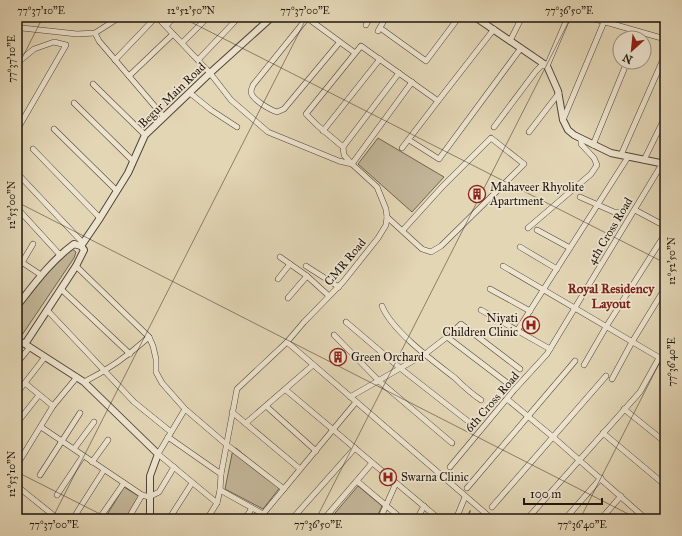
<svg xmlns="http://www.w3.org/2000/svg" width="682" height="536" viewBox="0 0 682 536" font-family="'IM FELL Great Primer',serif">
	<rect width="100%" height="100%" fill="#e3d6b5"/>
	<filter id="stains"><feTurbulence type="fractalNoise" baseFrequency=".005" numOctaves="4"/><feColorMatrix values="0 0 0 0 .2 0 0 0 0 .09 0 0 0 0 .02 0 0 0 .5 -.17"/></filter>
	<radialGradient id="worn" r=".72"><stop offset=".6" stop-color="#630" stop-opacity="0"/><stop offset="1" stop-color="#630" stop-opacity=".3"/></radialGradient>
	<!-- green -->
	<g fill="#c2b598" stroke="#716452">
		<path d="M378,138L444,177L412,212L358,164Z"/>
		<path d="M72,249L76,252L74,258L20,338L17,337V311L46,274Z"/>
		<path d="M236,448L281,486L263,509L225,489L233,449Z"/>
		<path d="M358,486L382,506L376,519H330Z"/>
		<path d="M124,487L140,497L127,519H123L116,515L113,519H108L105,518Z"/>
	</g>
	<g fill="none" stroke-linecap="round" stroke-linejoin="round">
		<!-- stream -->
		<path stroke="#6d614f" stroke-width="1.5" d="M467,519L470,511"/>
		<!-- minor casing -->
		<g stroke="#514436" stroke-width="6">
			<g id="minor">
				<path d="M157,17L210,73L231,100L268,132L339,161L352,164L377,187L386,209L387,217L386,225L378,238L343,282L304,322L287,342L237,389L221,474L220,490L217,503L207,519"/>
				<path d="M306,17L355,53"/>
				<path d="M414,17L416,18L418,17"/>
				<path d="M588,17L665,39"/>
				<path d="M307,18L253,85C252,88 251,90 251,92C252,100 271,110 277,112L284,109L339,43"/>
				<path d="M17,24L22,28L77,34L95,33L120,17"/>
				<path d="M366,25L370,17"/>
				<path d="M166,26L174,17"/>
				<path d="M383,30L426,61L459,17"/>
				<path d="M378,31L386,17"/>
				<path d="M95,33L99,41L164,117"/>
				<path d="M510,41L522,17"/>
				<path d="M182,43L208,17"/>
				<path d="M115,60L156,17"/>
				<path d="M198,60L239,17"/>
				<path d="M17,63L34,49L54,42L66,45L17,130"/>
				<path d="M129,76L173,34"/>
				<path d="M93,84L145,135"/>
				<path d="M190,93L211,110L237,127"/>
				<path d="M438,101L494,29"/>
				<path d="M74,103L133,161"/>
				<path d="M563,120L604,22"/>
				<path d="M494,127L536,71L541,66H547L568,17"/>
				<path d="M54,129L117,191"/>
				<path d="M323,131L380,59"/>
				<path d="M529,132L559,93"/>
				<path d="M409,140L439,159L521,48"/>
				<path d="M593,145L627,62"/>
				<path d="M343,147L399,73"/>
				<path d="M33,149L100,218"/>
				<path d="M621,155L665,55"/>
				<path d="M644,160L665,117"/>
				<path d="M352,164L344,155L343,147L317,125L306,114L361,46L438,101L402,148"/>
				<path d="M352,164L412,82"/>
				<path d="M17,173L83,243"/>
				<path d="M580,197L614,212H621"/>
				<path d="M17,208L60,255"/>
				<path d="M635,210L665,226"/>
				<path d="M387,217L422,249L431,252L441,246L498,190L524,164L491,138L442,187L403,230"/>
				<path d="M528,228L591,174L597,165L594,158L581,144V139"/>
				<path d="M537,230L570,248"/>
				<path d="M520,247L557,269"/>
				<path d="M280,257L307,276L329,296"/>
				<path d="M17,259L41,275"/>
				<path d="M76,266L149,337C129,355 108,370 84,382"/>
				<path d="M306,266L339,287"/>
				<path d="M503,266L665,361"/>
				<path d="M17,271L33,244"/>
				<path d="M278,279L290,264"/>
				<path d="M61,289L130,354"/>
				<path d="M490,289L530,311"/>
				<path d="M288,298L307,276"/>
				<path d="M382,306C392,331 433,361 455,378C463,386 472,394 481,400"/>
				<path d="M47,310L134,402L171,432"/>
				<path d="M481,310L550,349"/>
				<path d="M346,322L400,368L469,422"/>
				<path d="M517,331L628,157"/>
				<path d="M334,335L379,381L452,443"/>
				<path d="M149,337L153,346L156,359V372L162,383L185,409"/>
				<path d="M447,337L506,382"/>
				<path d="M287,342L492,519"/>
				<path d="M17,363L30,347"/>
				<path d="M584,365L606,327L665,234"/>
				<path d="M612,379L632,342L665,288"/>
				<path d="M25,383L53,406"/>
				<path d="M286,390L439,519"/>
				<path d="M17,393L45,357"/>
				<path d="M350,397L425,354L447,337L461,324L520,369"/>
				<path d="M507,399L553,437L646,519"/>
				<path d="M266,406L316,451"/>
				<path d="M624,409L665,442"/>
				<path d="M232,412L300,469"/>
				<path d="M17,423L39,395"/>
				<path d="M246,423L313,365"/>
				<path d="M41,427L142,495L149,497L159,492L174,467"/>
				<path d="M603,433L665,485"/>
				<path d="M168,437L221,474"/>
				<path d="M74,449L94,422"/>
				<path d="M92,462L108,440"/>
				<path d="M17,465L53,406L77,377"/>
				<path d="M450,467L514,390L547,354L662,164"/>
				<path d="M40,475L80,413"/>
				<path d="M357,481L402,519"/>
				<path d="M17,486L58,519"/>
				<path d="M467,488L575,361"/>
				<path d="M220,490L272,519"/>
				<path d="M57,495L83,456"/>
				<path d="M217,503L158,454L185,409L227,445L284,489"/>
				<path d="M492,507L606,376"/>
				<path d="M76,514L104,470"/>
				<path d="M263,514L356,402"/>
				<path d="M99,519L124,483"/>
				<path d="M128,519L142,495"/>
				<path d="M169,519L192,483"/>
				<path d="M245,519L252,508"/>
				<path d="M292,519L355,448"/>
				<path d="M324,519L372,463"/>
				<path d="M380,519L396,483"/>
				<path d="M417,519L424,506"/>
				<path d="M456,519L465,497"/>
				<path d="M527,519L640,392L659,358"/>
				<path d="M565,519L601,478"/>
				<path d="M601,519L621,496"/>
			</g>
		</g>
		<!-- tertiary casing -->
		<g stroke="#514436" stroke-width="8">
			<g id="tertiary">
				<path d="M475,17L547,66L558,91L563,120L568,130L574,135L611,153L665,164"/>
				<path d="M81,246L100,218L128,173L145,135L210,73L272,17"/>
				<path d="M17,306C35,283 51,261 74,244L81,246L84,250L76,266L25,344"/>
				<path d="M17,340L25,344L84,382L158,454L150,476V519"/>
			</g>
		</g>
		<!-- minor -->
		<use href="#minor" stroke="#ede4cf" stroke-width="5"/>
		<!-- tertiary -->
		<use href="#tertiary" stroke="#ede4cf" stroke-width="6"/>
	</g>
	<!-- ticks -->
	<path fill="none" stroke="#20140c" stroke-width="1" stroke-opacity="0.45" d="M181,17L665,263M17,68L43,17M17,202L638,519M17,472L110,519M52,519L307,17M316,519L571,17M580,519L665,352"/>
	<!-- icons -->
	<defs>
		<g id="building-ring" transform="scale(0.9)"><circle r="9.5" fill="#ede4cf" stroke="#8f2418" stroke-width="1.5"/><path d="M-4-6H4V6H1V3H-1V6H-4ZM-2.5-4.3h1.7v1.8h-1.7ZM.8-4.3h1.7v1.8H.8ZM-2.5-1h1.7V.8h-1.7ZM.8-1h1.7V.8H.8Z" fill="#8f2418"/></g>
		<g id="hospital-ring" transform="scale(0.9)"><circle r="9.5" fill="#ede4cf" stroke="#8f2418" stroke-width="1.5"/><path d="M-5-5h3v3.5h4V-5h3V5h-3V1.5h-4V5h-3Z" fill="#8f2418"/></g>
	</defs>
	<g fill-rule="evenodd">
		<use href="#building-ring" x="477" y="194"/>
		<use href="#hospital-ring" x="531" y="325"/>
		<use href="#building-ring" x="338" y="357"/>
		<use href="#hospital-ring" x="388" y="477"/>
	</g>
	<g text-anchor="middle" stroke-width="3.5" stroke-linejoin="round" paint-order="stroke">
		<!-- street labels -->
		<g font-size="12" fill="#20140c" stroke="#ede4cf">
			<text transform="translate(172 95) rotate(-44)" y="4">Begur Main Road</text>
			<text transform="translate(610 231) rotate(-59)" y="4">4th Cross Road</text>
			<text transform="translate(345 262) rotate(-50)" y="4">CMR Road</text>
			<text transform="translate(492 402) rotate(-49)" y="4">6th Cross Road</text>
		</g>
		<!-- poi labels -->
		<g font-size="12" fill="#20140c" stroke="#ede4cf" text-anchor="start">
			<text x="490" y="191">Mahaveer Rhyolite<tspan x="490" dy="14">Apartment</tspan></text>
			<text x="518" y="322" text-anchor="end">Niyati<tspan x="518" dy="14">Children Clinic</tspan></text>
			<text x="351" y="361">Green Orchard</text>
			<text x="401" y="481">Swarna Clinic</text>
		</g>
		<!-- neighbourhood labels -->
		<g font-size="13" font-weight="bold" fill="#7a1f14" stroke="#ede4cf">
			<text x="611" y="293">Royal Residency<tspan x="611" dy="15">Layout</tspan></text>
		</g>
	</g>
	<!-- margin -->
	<rect width="682" height="536" fill="none" stroke="#e3d6b5" stroke-width="44"/>
	<!-- north arrow -->
	<g transform="translate(632 50) rotate(207)"><circle r="19" fill="#ede4cf" stroke="#9b9181"/>
	<path d="M0-3L7 15L0 10L-7 15Z" fill="#8f2418"/>
	<text y="-6" font-size="11" font-weight="bold" text-anchor="middle" fill="#20140c">N</text>
	</g>
	<!-- scale -->
	<path d="M524 498v6h78v-6" fill="none" stroke="#20140c" stroke-width="2"/>
	<text x="530" y="498" font-size="12" fill="#20140c" stroke="#ede4cf" stroke-width="3" paint-order="stroke">100 m</text>
	<rect x="22" y="22" width="638" height="492" fill="none" stroke="#20140c" stroke-width="1.5"/>
	<g font-size="10" text-anchor="middle" fill="#20140c">
		<text x="41" y="14">77°37'10"E</text>
		<text x="191" y="14">12°52'50"N</text>
		<text x="305" y="14">77°37'00"E</text>
		<text x="569" y="14">77°36'50"E</text>
		<text transform="translate(11 59) rotate(-90)" y="4">77°37'10"E</text>
		<text transform="translate(11 205) rotate(-90)" y="4">12°53'00"N</text>
		<text transform="translate(671 261) rotate(-90)" y="4">12°52'50"N</text>
		<text transform="translate(671 362) rotate(-90)" y="4">77°36'40"E</text>
		<text transform="translate(11 474) rotate(-90)" y="4">12°53'10"N</text>
		<text x="54" y="528">77°37'00"E</text>
		<text x="318" y="528">77°36'50"E</text>
		<text x="582" y="528">77°36'40"E</text>
	</g>
	<rect width="100%" height="100%" filter="url(#stains)"/>
	<rect width="100%" height="100%" fill="url(#worn)"/>
</svg>
